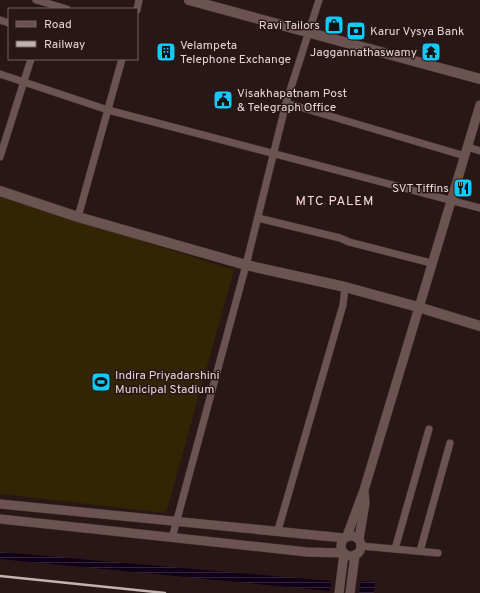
<svg xmlns="http://www.w3.org/2000/svg" width="480" height="593" viewBox="0 0 480 593" font-family="Overpass,sans-serif">
	<defs>
		<pattern id="water-rules" width="6" height="5" patternUnits="userSpaceOnUse"><rect width="6" height="5" fill="#100018"/><path d="M0 2.5h6" fill="none" stroke="#332439"/></pattern>
	</defs>
	<rect width="100%" height="100%" fill="#291616"/>
	<!-- pitch -->
	<path fill="#332404" d="M0,196L234,270L166,513L0,494Z"/>
	<!-- water -->
	<g fill="url(#water-rules)">
		<path d="M0,552L331,581L330,591L0,559Z"/>
		<path d="M361,581L375,582L374,593H359Z"/>
	</g>
	<g fill="none" stroke-linecap="round" stroke-linejoin="round">
		<!-- minor casing -->
		<g stroke="#3f3131" stroke-width="8">
			<g id="minor">
				<path d="M36,0L67,9"/>
				<path d="M137,10L139,0"/>
				<path d="M0,20L9,23"/>
				<path d="M0,74L108,110L480,208"/>
				<path d="M286,103L465,156"/>
				<path d="M468,147L480,151"/>
				<path d="M0,157L31,59"/>
				<path d="M78,217L122,59"/>
				<path d="M258,218L340,238L349,242L431,263"/>
				<path d="M278,530L343,305L345,287"/>
				<path d="M172,538L246,265L286,103L319,0"/>
				<path d="M361,546L438,553"/>
				<path d="M395,549L429,429"/>
				<path d="M420,551L450,443"/>
			</g>
		</g>
		<!-- tertiary casing -->
		<g stroke="#3f3131" stroke-width="10">
			<g id="tertiary">
				<path d="M0,504L344,538"/>
				<path d="M0,519L307,552L343,553"/>
				<circle cx="351" cy="546" r="10"/>
				<path d="M347,536L364,490L480,105"/>
				<path d="M359,539L365,503L364,492"/>
				<path d="M339,593L344,553"/>
				<path d="M350,593L355,555"/>
			</g>
		</g>
		<!-- secondary casing -->
		<g stroke="#3f3131" stroke-width="11">
			<g id="secondary">
				<path d="M189,0L480,79"/>
				<path d="M0,191L78,217L246,265L345,287L418,307L480,326"/>
			</g>
		</g>
		<!-- minor -->
		<use href="#minor" stroke="#6b5352" stroke-width="7"/>
		<!-- tertiary -->
		<use href="#tertiary" stroke="#6b5352" stroke-width="9"/>
		<!-- secondary -->
		<use href="#secondary" stroke="#6b5352" stroke-width="10"/>
		<!-- rail -->
		<path stroke="#c2b3b2" stroke-width="2.5" d="M0,576L165,593"/>
	</g>
	<!-- icons -->
	<defs>
		<g id="shop-square" transform="scale(1)"><rect x="-9" y="-9" width="18" height="18" rx="4" fill="#0fcafa" stroke="#291616"/><path d="M-5-2.5h2.3a2.7 3.5 0 0 1 5.4 0H5L5.5 6h-11ZM-1.5-2.5h3a1.5 2.3 0 0 0-3 0Z" fill="#111"/></g>
		<g id="bank-square" transform="scale(1)"><rect x="-9" y="-9" width="18" height="18" rx="4" fill="#0fcafa" stroke="#291616"/><path d="M-6-4H6V4H-6ZM0-2.3a2.3 2.3 0 1 0 0 4.6a2.3 2.3 0 1 0 0-4.6Z" fill="#111"/></g>
		<g id="building-square" transform="scale(1)"><rect x="-9" y="-9" width="18" height="18" rx="4" fill="#0fcafa" stroke="#291616"/><path d="M-4-6H4V6H1V3H-1V6H-4ZM-2.5-4.3h1.7v1.8h-1.7ZM.8-4.3h1.7v1.8H.8ZM-2.5-1h1.7V.8h-1.7ZM.8-1h1.7V.8H.8Z" fill="#111"/></g>
		<g id="temple-square" transform="scale(1)"><rect x="-9" y="-9" width="18" height="18" rx="4" fill="#0fcafa" stroke="#291616"/><path d="M0-6L5-2H3V0L6.5 2.5H4V6H1.5V3h-3V6H-4V2.5H-6.5L-3 0V-2H-5Z" fill="#111"/></g>
		<g id="civic-square" transform="scale(1)"><rect x="-9" y="-9" width="18" height="18" rx="4" fill="#0fcafa" stroke="#291616"/><path d="M-.6-6.5H3V-4.5H.6V-3L4-1V1h2V6H-6V1h2V-1L-.6-3ZM-1.2 2.5V6h2.4V2.5Z" fill="#111"/></g>
		<g id="restaurant-square" transform="scale(1)"><rect x="-9" y="-9" width="18" height="18" rx="4" fill="#0fcafa" stroke="#291616"/><path d="M-5-6h1v4h1v-4h1v4h1v-4h1v5L-1.5 .5V6h-2V.5L-5-1ZM5-6V6H3V1.5H1.5Q1.5-4 5-6Z" fill="#111"/></g>
		<g id="stadium-square" transform="scale(1)"><rect x="-9" y="-9" width="18" height="18" rx="4" fill="#0fcafa" stroke="#291616"/><path d="M0-5a6.5 5 0 1 0 0 10a6.5 5 0 1 0 0-10ZM-3.5-1.8h7v3.6h-7Z" fill="#111"/></g>
	</defs>
	<g fill-rule="evenodd">
		<use href="#shop-square" x="334" y="25"/>
		<use href="#bank-square" x="356" y="31"/>
		<use href="#building-square" x="166" y="52"/>
		<use href="#temple-square" x="431" y="52"/>
		<use href="#civic-square" x="223" y="100"/>
		<use href="#restaurant-square" x="463" y="188"/>
		<use href="#stadium-square" x="101" y="382"/>
	</g>
	<g text-anchor="middle" stroke-width="3" stroke-linejoin="round" paint-order="stroke">
		<!-- poi labels -->
		<g font-size="12" fill="#e3d5d4" stroke="#291616" text-anchor="start">
			<text x="320" y="29" text-anchor="end">Ravi Tailors</text>
			<text x="370" y="35">Karur Vysya Bank</text>
			<text x="180" y="49">Velampeta<tspan x="180" dy="14">Telephone Exchange</tspan></text>
			<text x="417" y="56" text-anchor="end">Jaggannathaswamy</text>
			<text x="237" y="97">Visakhapatnam Post<tspan x="237" dy="14">&amp; Telegraph Office</tspan></text>
			<text x="449" y="192" text-anchor="end">SVT Tiffins</text>
			<text x="115" y="379">Indira Priyadarshini<tspan x="115" dy="14">Municipal Stadium</tspan></text>
		</g>
		<!-- neighbourhood labels -->
		<g font-size="13" letter-spacing="1" fill="#f8dbda" stroke="#291616">
			<text x="335" y="205">MTC PALEM</text>
		</g>
	</g>
	<!-- legend -->
	<rect x="8" y="8" width="130" height="52" fill="#291616" stroke="#736262"/>
	<rect x="16" y="21" width="20" height="6" fill="#6b5352" stroke="#736262"/>
	<text x="44" y="28" font-size="12" fill="#e3d5d4">Road</text>
	<rect x="16" y="41" width="20" height="6" fill="#c2b3b2" stroke="#736262"/>
	<text x="44" y="48" font-size="12" fill="#e3d5d4">Railway</text>
</svg>
